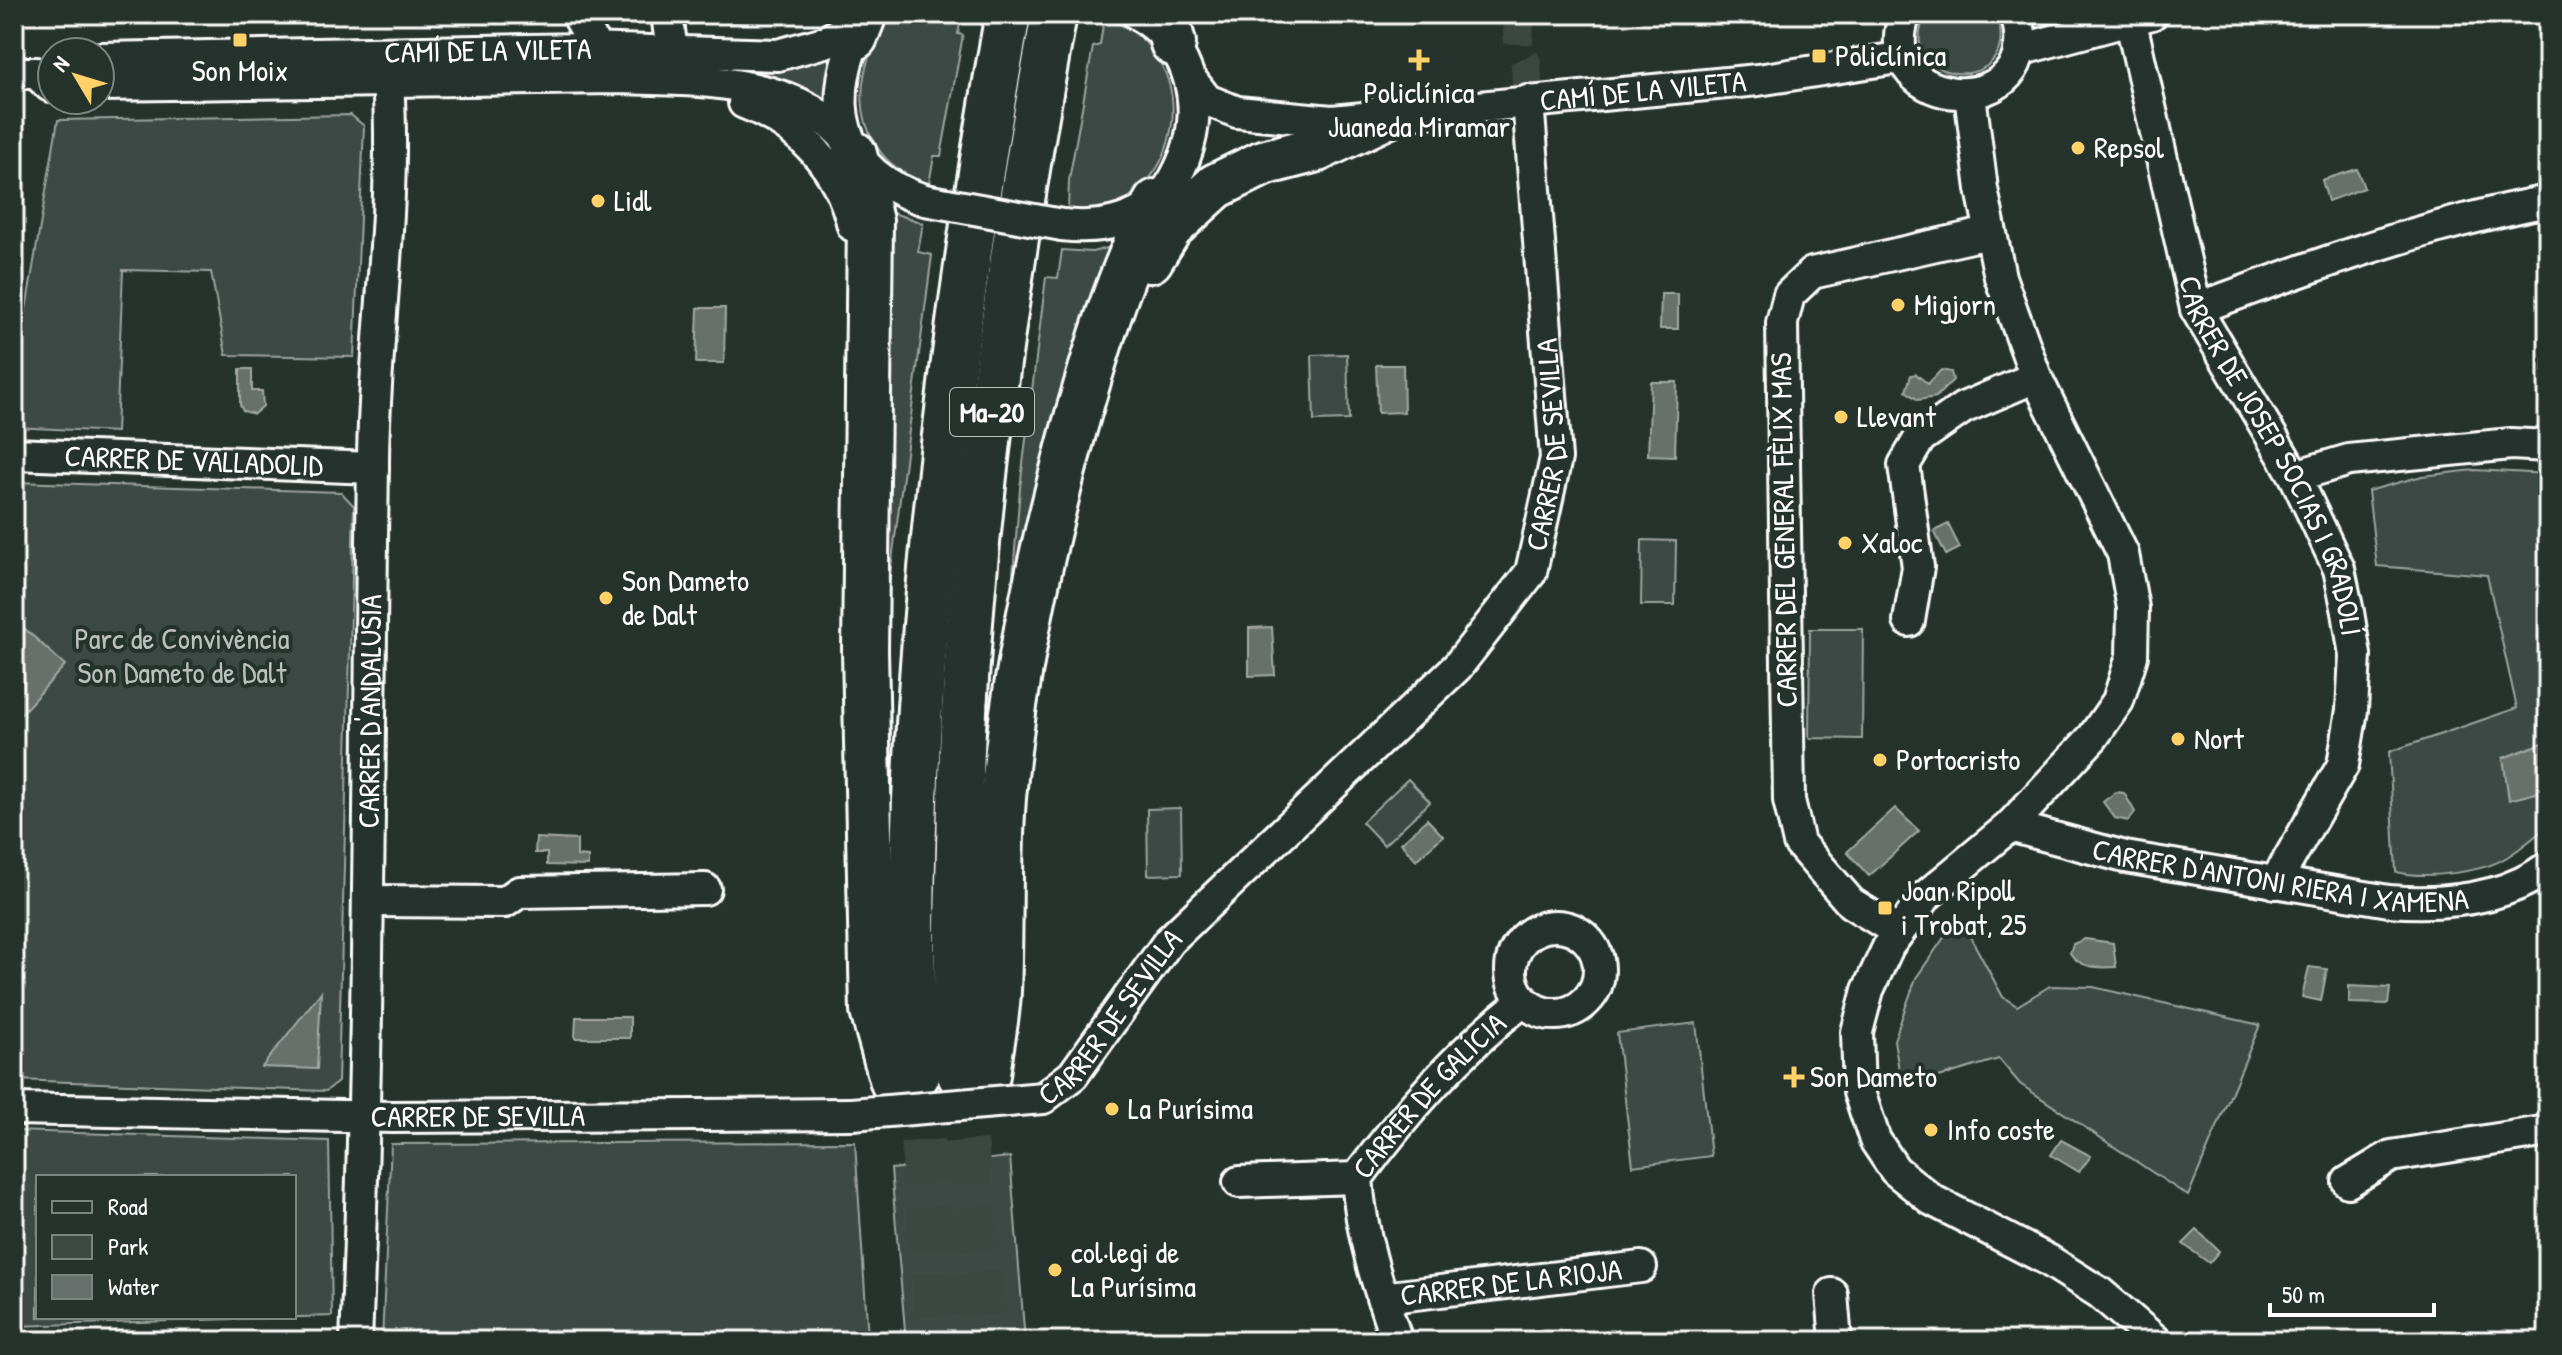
<svg xmlns="http://www.w3.org/2000/svg" width="2562" height="1355" viewBox="0 0 2562 1355" font-family="'Patrick Hand',sans-serif">
	<rect width="100%" height="100%" fill="#26332d"/>
	<filter id="ink" filterUnits="userSpaceOnUse"><feTurbulence type="fractalNoise" baseFrequency=".0125" numOctaves="2"/><feDisplacementMap in="SourceGraphic" scale="16" xChannelSelector="R" yChannelSelector="G"/><feConvolveMatrix kernelMatrix="1 2 1 2 8 2 1 2 1" color-interpolation-filters="sRGB"/></filter>
	<g filter="url(#ink)">
		<!-- green -->
		<g fill="#3e4944" stroke="#9ea4a2" stroke-width="2" fill-rule="evenodd">
			<path d="M702,14H796L791,19L711,23Z"/>
			<path d="M893,14H962L958,34L963,35L941,156H934L929,184C849,159 846,72 893,14Z"/>
			<path d="M1926,14H1996C2027,99 1889,87 1926,14Z"/>
			<path d="M1104,18C1215,53 1183,222 1068,211L1069,180L1093,47L1100,45Z"/>
			<path d="M840,52L831,111L669,62C732,67 779,76 840,52Z"/>
			<path d="M351,115L364,126L354,357L226,355L211,272L123,270L116,432L14,427V380L58,120Z"/>
			<path d="M890,212L923,223L918,252L932,255L883,629Z"/>
			<path d="M1111,247L1006,661L1020,488L1046,277L1058,278L1062,250L1092,252Z"/>
			<path d="M2548,254V445H2541Z"/>
			<path d="M1347,354L1349,420L1314,421L1312,355Z"/>
			<path d="M2474,470L2548,474V826C2535,836 2522,848 2507,857C2483,873 2424,879 2396,872L2389,752L2517,708L2487,575L2377,566L2368,491L2422,476Z"/>
			<path d="M14,482L341,492L354,506L338,1082L326,1091L14,1080Z"/>
			<path d="M1642,540L1676,541L1675,605H1641Z"/>
			<path d="M1810,629H1863L1862,739L1809,738Z"/>
			<path d="M1408,779L1430,802L1384,845L1362,822Z"/>
			<path d="M1181,808L1182,874L1148,875L1147,809Z"/>
			<path d="M1959,916L2003,997L2017,1006L2050,986L2093,987L2260,1025L2188,1196L2020,1084L1999,1059L1902,1088L1894,1040L1916,978Z"/>
			<path d="M1696,1023L1711,1156L1633,1166L1617,1033Z"/>
			<path d="M14,1131L329,1141L332,1316L14,1326ZM294,1177V1317H38V1177Z"/>
			<path d="M855,1142L868,1338L382,1341L391,1144Z"/>
			<path d="M1010,1157L1025,1341H875V1337L905,1330L891,1169Z"/>
		</g>
		<!-- water -->
		<g fill="#67706c" stroke="#a4a9a7" stroke-width="2">
			<path d="M2357,169L2364,188L2328,201L2322,180Z"/>
			<path d="M1661,294H1678V329H1660Z"/>
			<path d="M698,308H725L724,363H696Z"/>
			<path d="M1376,365H1403L1404,412L1378,413Z"/>
			<path d="M240,369H252V391H262L263,406L254,414L243,411L240,405Z"/>
			<path d="M1941,370L1951,372L1953,380L1936,397L1918,400L1906,391L1911,375L1916,374L1928,384Z"/>
			<path d="M1651,382H1677L1675,456L1648,455Z"/>
			<path d="M1948,524L1960,548L1946,555L1934,531Z"/>
			<path d="M14,619L65,665L14,722Z"/>
			<path d="M1272,627L1275,675L1249,676V628Z"/>
			<path d="M2548,741V790L2509,800L2503,758Z"/>
			<path d="M2116,792L2124,793L2135,812L2128,821L2115,818L2103,802Z"/>
			<path d="M1895,808L1919,831L1869,876L1847,852Z"/>
			<path d="M1427,819L1443,836L1416,860L1401,843Z"/>
			<path d="M536,838L577,840V856L588,857V866L547,865V853H535Z"/>
			<path d="M2085,939L2113,943L2116,967C2099,968 2080,969 2070,953L2073,944Z"/>
			<path d="M2309,967L2327,969L2321,1001L2302,997Z"/>
			<path d="M2349,986L2390,988L2388,1004L2349,1003Z"/>
			<path d="M321,992L317,1069L262,1067Z"/>
			<path d="M576,1017H630V1038H575Z"/>
			<path d="M2061,1140L2091,1156L2079,1172L2051,1155Z"/>
			<path d="M2197,1230L2219,1251L2209,1263L2183,1244Z"/>
		</g>
		<g fill="none" stroke-linecap="round" stroke-linejoin="round">
			<!-- minor-tunnel -->
			<path stroke="#3c4742" stroke-width="30" stroke-dasharray="30 15" stroke-linecap="butt" d="M1519,14L1518,45L1526,63L1528,101"/>
			<!-- highway-tunnel -->
			<g stroke="#3c4742" stroke-width="44" stroke-dasharray="44 22" stroke-linecap="butt">
				<path d="M917,1075L939,1341"/>
				<path d="M960,1075L984,1341"/>
			</g>
			<!-- minor casing -->
			<g stroke="#fff" stroke-width="36">
				<g id="minor">
					<path d="M667,14L672,52"/>
					<path d="M1905,14C1867,115 2050,124 2016,14"/>
					<path id="s1" d="M2130,18L2196,309L2295,476L2339,569L2348,612L2355,655L2352,710L2343,765L2275,883"/>
					<path d="M863,22C823,98 836,173 925,200"/>
					<path d="M2019,50L2152,14"/>
					<path id="s2" d="M100,58L586,49L778,55L828,41L864,15"/>
					<path d="M574,61L592,40L577,14"/>
					<path d="M14,73H36L50,86"/>
					<path id="s3" d="M1190,78L1207,100L1237,112L1332,121L1758,80L1904,57"/>
					<path d="M100,85L618,78C692,80 800,77 849,143"/>
					<path d="M1970,95L1982,189L2000,277L2036,377L2123,554L2133,608L2132,656L2118,701L2093,737L2010,826L1927,895L1889,945L1868,990L1857,1032L1859,1092L1875,1140L1895,1170L1932,1200L2048,1260L2100,1293L2156,1341"/>
					<path d="M744,103C799,124 840,168 853,226"/>
					<path d="M1062,225C1096,229 1127,224 1155,203C1166,194 1174,181 1180,168C1207,112 1194,46 1137,14"/>
					<path d="M2196,309C2312,266 2427,224 2548,201"/>
					<path id="s4" d="M14,454L373,468"/>
					<path d="M2295,476L2349,460L2511,444L2548,446"/>
					<path d="M1909,621L1918,567L1904,465L1920,438L1963,408L2036,377"/>
					<path id="s5" d="M2010,826L2125,857L2389,901C2442,905 2504,900 2548,867"/>
					<path d="M368,901L505,902L519,892L705,889"/>
					<circle cx="1555" cy="970" r="44"/>
					<path d="M1898,932L1851,903L1799,843L1789,800L1782,323L1789,295L1812,273L1989,233"/>
					<path id="s6" d="M1043,1098L1073,1075L1169,941L1457,667L1531,572L1556,458L1528,101"/>
					<path id="s7" d="M14,1109L392,1117L852,1114"/>
					<path d="M1239,1182L1357,1178"/>
					<path d="M2348,1182L2391,1156L2548,1131"/>
					<path d="M1832,1294L1836,1341"/>
					<path id="s8" d="M1382,1298L1641,1267"/>
					<path id="s9" d="M356,1341C369,1048 369,755 373,461C374,335 397,208 388,82"/>
					<path id="s10" d="M1397,1341C1378,1286 1361,1236 1357,1178C1406,1112 1458,1052 1523,1001"/>
				</g>
			</g>
			<!-- highway casing -->
			<g stroke="#fff" stroke-width="50">
				<g id="highway">
					<path d="M1165,14L1173,43"/>
					<path d="M855,37L864,14"/>
					<path d="M854,154L870,221L865,651L873,1011L893,1082"/>
					<path d="M1150,260L1170,228L1216,186L1263,163L1317,149L1391,114"/>
					<path d="M917,1075C907,926 914,775 926,626C943,421 971,217 1008,14"/>
					<path d="M960,1075C954,999 957,921 959,845C964,566 1004,288 1054,14"/>
					<path d="M987,1075C990,1048 997,1019 998,991C1001,927 998,862 1003,798C1014,673 1041,549 1074,429C1096,351 1119,274 1156,202"/>
				</g>
			</g>
			<!-- minor -->
			<use href="#minor" stroke="#26332d" stroke-width="30"/>
			<!-- highway -->
			<use href="#highway" stroke="#26332d" stroke-width="44"/>
			<!-- minor-bridge casing -->
			<g stroke="#fff" stroke-width="36" stroke-linecap="butt">
				<g id="minor-bridge">
					<path d="M925,200L1062,225"/>
					<path d="M852,1114L1043,1098"/>
				</g>
			</g>
			<!-- minor-bridge -->
			<use href="#minor-bridge" stroke="#26332d" stroke-width="30"/>
		</g>
	</g>
	<!-- markers -->
	<g fill="#ffd166" stroke="#26332d" stroke-width="3">
		<rect x="232" y="32" width="16" height="16" rx="4"/>
		<rect x="1811" y="48" width="16" height="16" rx="4"/>
		<path d="M1415 48h8v8h8v8h-8v8h-8v-8h-8v-8h8z"/>
		<circle cx="2078" cy="148" r="8"/>
		<circle cx="598" cy="201" r="8"/>
		<circle cx="1898" cy="305" r="8"/>
		<circle cx="1841" cy="417" r="8"/>
		<circle cx="1845" cy="543" r="8"/>
		<circle cx="606" cy="598" r="8"/>
		<circle cx="2178" cy="739" r="8"/>
		<circle cx="1880" cy="760" r="8"/>
		<rect x="1877" y="900" width="16" height="16" rx="4"/>
		<path d="M1790 1065h8v8h8v8h-8v8h-8v-8h-8v-8h8z"/>
		<circle cx="1112" cy="1109" r="8"/>
		<circle cx="1931" cy="1130" r="8"/>
		<circle cx="1055" cy="1270" r="8"/>
	</g>
	<g text-anchor="middle" stroke-width="8" stroke-linejoin="round" paint-order="stroke">
		<!-- shield labels -->
		<rect fill="#26332d" stroke="#bec2c0" stroke-width="2" x="950" y="388" width="84" height="48" rx="6"/>
		<g font-size="28" font-weight="bold" fill="#fff">
			<text x="992" y="422">Ma-20</text>
		</g>
		<!-- street labels -->
		<g font-size="30" fill="#fff" stroke="#26332d">
			<text dy="10" stroke="none"><textPath href="#s2" startOffset="388">CAMÍ DE LA VILETA</textPath></text>
			<text dy="10" stroke="none"><textPath href="#s3" startOffset="468">CAMÍ DE LA VILETA</textPath></text>
			<text dy="10" stroke="none"><textPath href="#s6" startOffset="850">CARRER DE SEVILLA</textPath></text>
			<text dy="10" stroke="none"><textPath href="#s1" startOffset="464">CARRER DE JOSEP SOCIAS I GRADOLÍ</textPath></text>
			<text dy="10" stroke="none"><textPath href="#s4" startOffset="180">CARRER DE VALLADOLID</textPath></text>
			<text transform="translate(1784 530) rotate(-91)" y="10">CARRER DEL GENERAL FÈLIX MAS</text>
			<text dy="10" stroke="none"><textPath href="#s9" startOffset="630">CARRER D'ANDALUSIA</textPath></text>
			<text dy="10" stroke="none"><textPath href="#s5" startOffset="276">CARRER D'ANTONI RIERA I XAMENA</textPath></text>
			<text dy="10" stroke="none"><textPath href="#s6" startOffset="106">CARRER DE SEVILLA</textPath></text>
			<text dy="10" stroke="none"><textPath href="#s10" startOffset="278">CARRER DE GALÍCIA</textPath></text>
			<text dy="10" stroke="none"><textPath href="#s7" startOffset="464">CARRER DE SEVILLA</textPath></text>
			<text dy="10" stroke="none"><textPath href="#s8" startOffset="130">CARRER DE LA RIOJA</textPath></text>
		</g>
		<!-- poi labels -->
		<g font-size="30" fill="#fff" stroke="#26332d" text-anchor="start">
			<text x="1835" y="66">Policlínica</text>
			<text x="240" y="81" text-anchor="middle">Son Moix</text>
			<text x="1419" y="103" text-anchor="middle">Policlínica<tspan x="1419" dy="34">Juaneda Miramar</tspan></text>
			<text x="2094" y="158">Repsol</text>
			<text x="614" y="211">Lidl</text>
			<text x="1914" y="315">Migjorn</text>
			<text x="1857" y="427">Llevant</text>
			<text x="1861" y="553">Xaloc</text>
			<text x="622" y="591">Son Dameto<tspan x="622" dy="34">de Dalt</tspan></text>
			<text x="2194" y="749">Nort</text>
			<text x="1896" y="770">Portocristo</text>
			<text x="1901" y="901">Joan Ripoll<tspan x="1901" dy="34">i Trobat, 25</tspan></text>
			<text x="1810" y="1087">Son Dameto</text>
			<text x="1128" y="1119">La Purísima</text>
			<text x="1947" y="1140">Info coste</text>
			<text x="1071" y="1263">col·legi de<tspan x="1071" dy="34">La Purísima</tspan></text>
		</g>
		<!-- park labels -->
		<g font-size="30" fill="#bbbfbe" stroke="#26332d">
			<text x="182" y="649">Parc de Convivència<tspan x="182" dy="34">Son Dameto de Dalt</tspan></text>
		</g>
	</g>
	<!-- margin -->
	<rect width="2562" height="1355" fill="none" stroke="#26332d" stroke-width="48"/>
	<rect x="24" y="24" width="2514" height="1307" fill="none" stroke="#fff" stroke-width="3" filter="url(#ink)"/>
	<!-- legend -->
	<rect x="36" y="1175" width="260" height="144" fill="#26332d" stroke="#7d8581" stroke-width="2"/>
	<rect x="52" y="1201" width="40" height="12" fill="#26332d" stroke="#7d8581" stroke-width="2"/>
	<text x="108" y="1215" font-size="24" fill="#ffffff">Road</text>
	<rect x="52" y="1235" width="40" height="24" fill="#3e4944" stroke="#7d8581" stroke-width="2"/>
	<text x="108" y="1255" font-size="24" fill="#ffffff">Park</text>
	<rect x="52" y="1275" width="40" height="24" fill="#67706c" stroke="#7d8581" stroke-width="2"/>
	<text x="108" y="1295" font-size="24" fill="#ffffff">Water</text>
	<!-- north arrow -->
	<g transform="translate(76 76) rotate(308)"><circle r="38" fill="#26332d" stroke="#7d8581" stroke-width="2"/>
	<path d="M0-6L14 30L0 20L-14 30Z" fill="#ffd166"/>
	<text y="-12" font-size="22" font-weight="bold" text-anchor="middle" fill="#ffffff">N</text>
	</g>
	<!-- scale -->
	<path d="M2270 1303v12h164v-12" fill="none" stroke="#ffffff" stroke-width="4"/>
	<text x="2282" y="1303" font-size="24" fill="#ffffff" stroke="#26332d" stroke-width="6" paint-order="stroke">50 m</text>
</svg>
